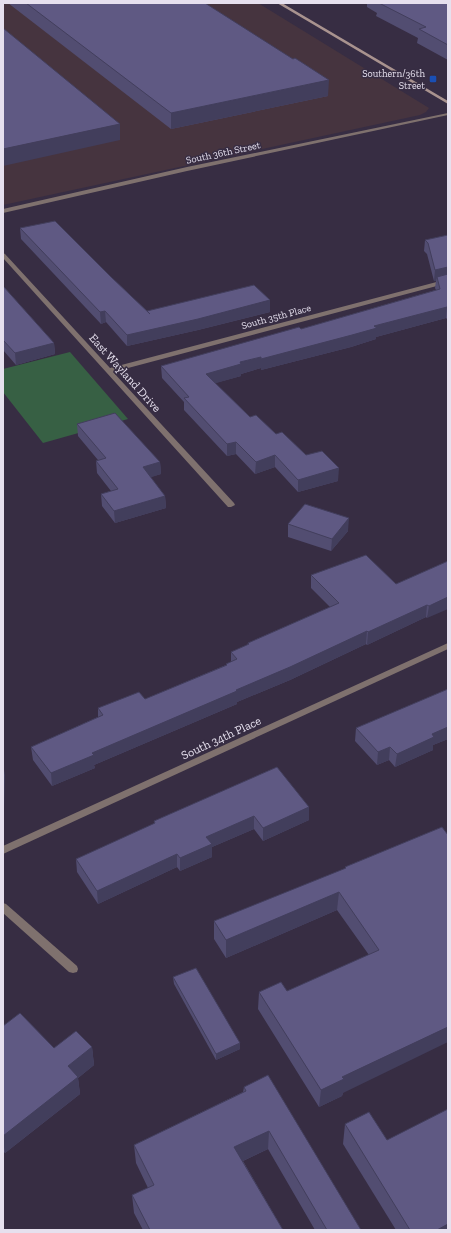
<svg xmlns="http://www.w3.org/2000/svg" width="451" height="1233" viewBox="0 0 451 1233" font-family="'Zilla Slab',serif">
	<rect width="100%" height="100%" fill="#372d43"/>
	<!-- industrial -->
	<path fill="#46343f" d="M3,3H258L429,108L426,112L420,115L3,205Z"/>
	<!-- green -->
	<path fill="#376044" d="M70,352L128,419L43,443L3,392V369Z"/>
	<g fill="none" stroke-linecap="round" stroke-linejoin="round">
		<!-- minor -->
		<g fill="#7f716e" fill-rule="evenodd">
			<path d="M3,253L5,254L110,368L448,279V283L113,372L234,503L235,505L231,507H228L3,258Z"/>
			<path d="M448,643V649L3,854V846Z"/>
			<path d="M3,903L6,904L77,966L78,969L77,972L73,973L69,972L3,913Z"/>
		</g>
		<!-- tertiary -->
		<path fill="#7f716e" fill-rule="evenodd" d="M448,113V115L187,171L3,213V209L187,167Z"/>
		<!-- secondary -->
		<path fill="#a9938f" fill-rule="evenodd" d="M277,3H282L448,101V104Z"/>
	</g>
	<!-- wall -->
	<g fill="#524d71">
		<path d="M8,3H205L328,96L171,129Z"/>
		<path d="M367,3H448V60L417,43L418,38L376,16L377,13L367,7Z"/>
		<path d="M20,228L110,276L147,311L270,312L198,330L127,346L106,322L101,324L21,239Z"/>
		<path d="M448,235V320L446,318L376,337V339L351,347L261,370V368L241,374V376L215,383L250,417L306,455L338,481L298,492L275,467L255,474L236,454L227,456L184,410V402L162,378L161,366L301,329L436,290L435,288L436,281H434L427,254L424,251L425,240Z"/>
		<path d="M3,286L54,343L55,354L16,365L3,350Z"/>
		<path d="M77,424L160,462L161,474L150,477L165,496L166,508L115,523L102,506L101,494L111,491L97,473L96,461L98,460L78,436Z"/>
		<path d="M288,524L348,531L331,551L288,537Z"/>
		<path d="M448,561L427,618L426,617L367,645L366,644L290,680L237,702V704L94,765L95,768L52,786L33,760L31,747L98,717V708L145,699L226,665V664L231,662V652L247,645L248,643L330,607L311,588V575L396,584Z"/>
		<path d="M448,689V739L433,745V750L395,767L389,760L377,765L355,741L356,728Z"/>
		<path d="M277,767L309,820L263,841L254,829L212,847V857L180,871L177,867L98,904L77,872L76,859L154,824V821Z"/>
		<path d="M442,827L343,1093L342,1096L319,1107L258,1009L259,992L287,991L369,955L337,910L226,958L214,939V921L345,869V867Z"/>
		<path d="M173,977L240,1043V1049L216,1060L174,984Z"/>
		<path d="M3,1026L54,1048L92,1047L94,1065L78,1078L80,1094L5,1153L3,1151Z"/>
		<path d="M244,1087L361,1230H315L268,1149L243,1161L283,1230H143L134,1213L132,1195L148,1188L136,1163L134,1145L243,1092Z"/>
		<path d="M345,1124L387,1140L448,1230H396L343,1144Z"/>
	</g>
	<!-- shaded-wall -->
	<g fill="#423e5c">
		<path d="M329,80L328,96L171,129V113Z"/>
		<path d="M120,124V140L3,166V149Z"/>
		<path d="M448,267V274L437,277L436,281H434L435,270Z"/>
		<path d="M270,300V312L198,330L127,346V335Z"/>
		<path d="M447,307L446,318L376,337V339L351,347L261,370V359L374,326Z"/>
		<path d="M105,311L106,322L101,324L100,312Z"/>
		<path d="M54,343L55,354L16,365L15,353Z"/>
		<path d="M261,357V368L241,374V376L206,386V374L240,362Z"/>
		<path d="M236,442V454L227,456V444Z"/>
		<path d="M275,455V467L255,474L256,462Z"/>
		<path d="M160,462L161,474L143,480V467Z"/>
		<path d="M339,468L338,481L298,492V480Z"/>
		<path d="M165,496L166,508L115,523L114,511Z"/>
		<path d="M349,518L348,531L331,551L332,539Z"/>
		<path d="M448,597V609L427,618L429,606Z"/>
		<path d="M427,605L426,617L367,645L368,632Z"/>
		<path d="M367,631L366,644L290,680L237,702V704L94,765L95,768L52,786L51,773L92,753L236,690Z"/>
		<path d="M448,727V739L433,745V750L395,767L397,754L432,734Z"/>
		<path d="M390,747L389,760L377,765L378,752Z"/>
		<path d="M3,763L5,775L4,810L3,805Z"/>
		<path d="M309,807V820L263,841V828Z"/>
		<path d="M254,816V829L212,847V857L180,871V858L206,837Z"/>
		<path d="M177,854V867L98,904L97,891Z"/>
		<path d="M339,892L337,910L226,958V940Z"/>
		<path d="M448,1027V1042L343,1093L342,1096L319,1107L321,1090L342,1077Z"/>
		<path d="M240,1043V1049L216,1060V1054Z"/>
		<path d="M92,1047L94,1065L78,1078L80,1094L5,1153L3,1141V1136L68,1066Z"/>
		<path d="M269,1131L268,1149L234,1165V1147Z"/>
		<path d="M448,1224V1230H437Z"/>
	</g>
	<!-- building -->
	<g fill="#5f5983" stroke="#423e5c">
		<path d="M26,3H205L293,59L295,58L329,80L171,113Z"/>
		<path d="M379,3H448V45L419,29L426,27Z"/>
		<path d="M3,28L120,124L3,149Z"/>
		<path d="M55,221L110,276L150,314L147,311L254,285L270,300L198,319L127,335L105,311L100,312L20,228Z"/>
		<path d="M448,235V267L435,270L428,243L425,240Z"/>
		<path d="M448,274V308L447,307L374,326L377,328L352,335L261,359V357L240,362L241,364L206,374L250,417L256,415L276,434L282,432L306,455L322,451L339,468L298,480L275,455L256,462L236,442L227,444L184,398L189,397L161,366L299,327L301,329L440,289L437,277Z"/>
		<path d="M3,286L54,343L15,353L3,340Z"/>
		<path d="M115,413L160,462L143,467L165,496L114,511L101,494L118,489L96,461L106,458L77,424Z"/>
		<path d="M305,504L349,518L332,539L288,524Z"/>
		<path d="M366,555L396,584L448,561V597L429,606L427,605L368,632L367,631L290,667L236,690L237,691L92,753L94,755L51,773L31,747L103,715L98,708L139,692L145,699L227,665L226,664L237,659L231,652L249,644L248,643L339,603L311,575Z"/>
		<path d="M448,689V727L432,734L434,737L397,754L390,747L378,752L356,728Z"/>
		<path d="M277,767L309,807L263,828L254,816L206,837L212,844L180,858L177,854L97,891L76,859L155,823L154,821Z"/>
		<path d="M442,827L448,835V1027L342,1077L344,1079L321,1090L259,992L281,982L287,991L379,950L339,892L226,940L214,921L346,868L345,867Z"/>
		<path d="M196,968L240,1043L216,1054L173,977Z"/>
		<path d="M20,1013L54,1048L76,1031L92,1047L68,1066L78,1077L3,1136V1026Z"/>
		<path d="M268,1075L361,1230H327L269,1131L234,1147L283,1230H150L132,1195L154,1185L134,1145L246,1091L244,1087Z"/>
		<path d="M448,1109V1224L437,1230H410L345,1124L369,1112L387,1140Z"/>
	</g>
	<!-- markers -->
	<rect fill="#1a4fb4" stroke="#372d43" stroke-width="1.5" x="429" y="75" width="8" height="8" rx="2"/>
	<g text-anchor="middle" stroke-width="3" stroke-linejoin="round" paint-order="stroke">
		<!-- far-poi labels -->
		<g font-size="10" fill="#e6e0ee" stroke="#372d43" text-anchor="end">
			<text x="425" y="77">Southern/36th<tspan x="425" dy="12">Street</tspan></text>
		</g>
		<!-- far-street labels -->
		<g font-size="10" fill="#e6e0ee" stroke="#372d43">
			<text transform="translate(223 152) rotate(-12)" y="4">South 36th Street</text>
			<text transform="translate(276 316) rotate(-15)" y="4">South 35th Place</text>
		</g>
		<!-- street labels -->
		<g font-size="12" fill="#e6e0ee" stroke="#372d43">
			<text transform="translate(125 373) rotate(48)" y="4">East Wayland Drive</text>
			<text transform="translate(221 738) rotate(-25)" y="4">South 34th Place</text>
		</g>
	</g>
	<!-- border -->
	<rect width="451" height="1233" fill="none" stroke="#e6e0ee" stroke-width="8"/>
</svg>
